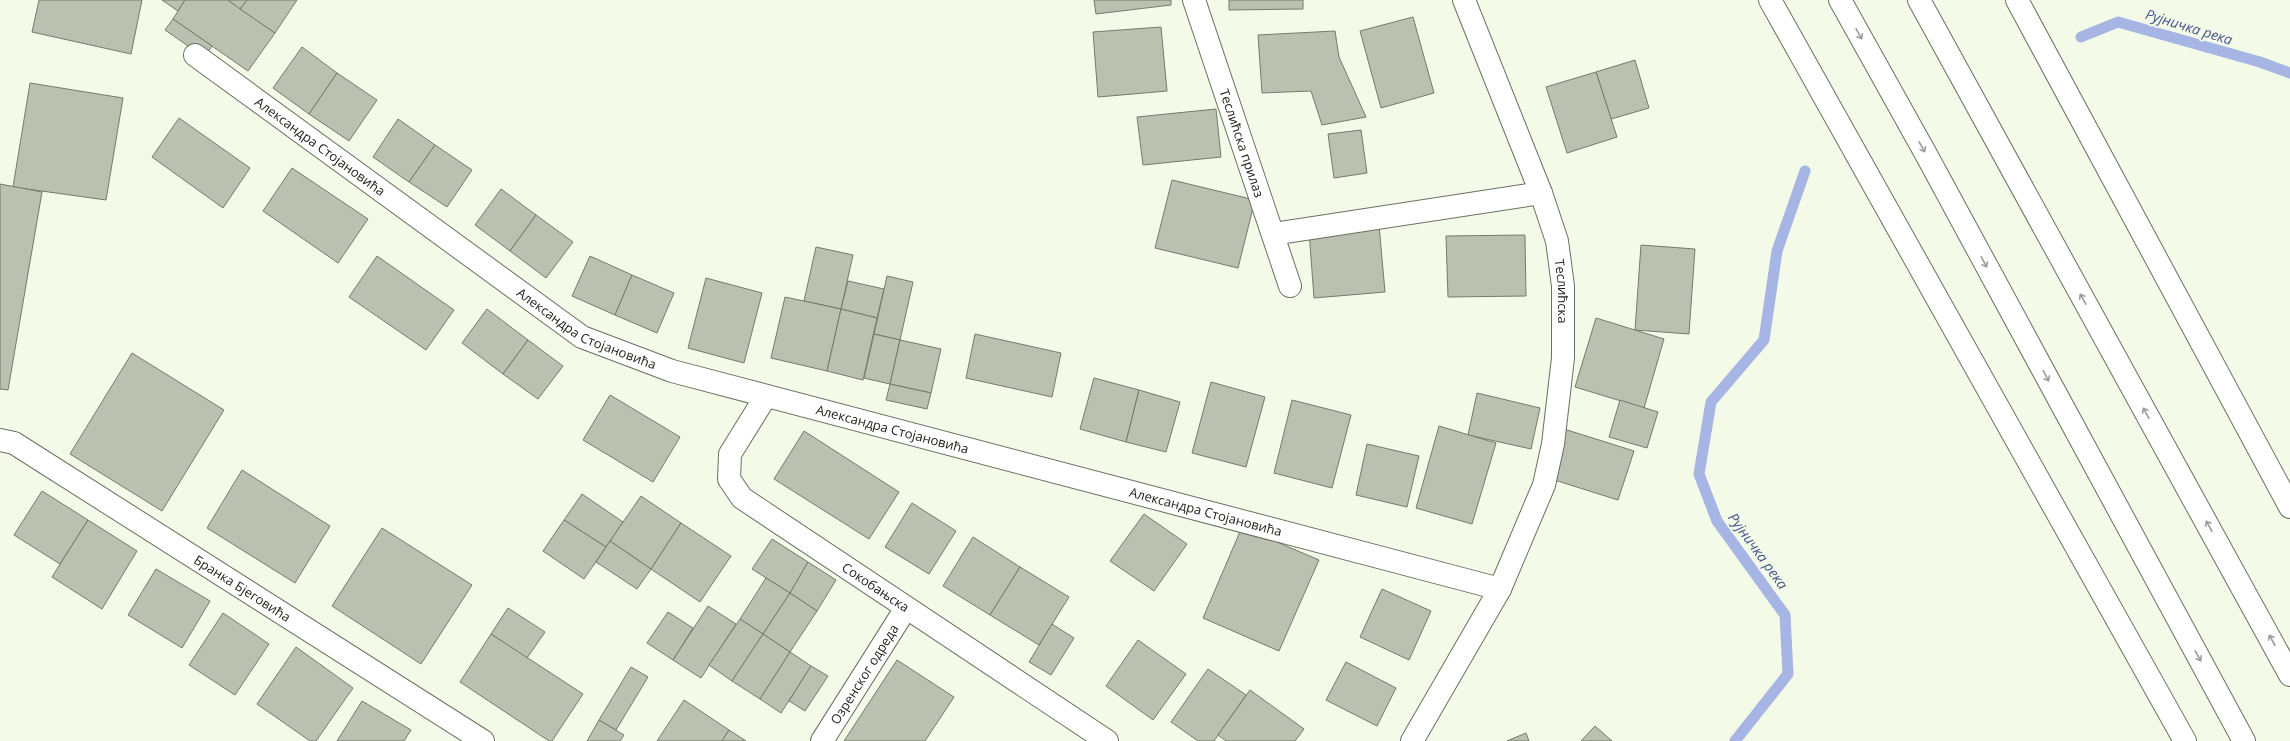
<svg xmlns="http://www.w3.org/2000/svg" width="2290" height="741" viewBox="0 0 2290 741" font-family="'Open Sans',sans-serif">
	<rect width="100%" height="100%" fill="#f3fae8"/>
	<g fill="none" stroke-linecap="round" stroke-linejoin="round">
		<!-- stream -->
		<g stroke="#a7b5e4" stroke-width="11">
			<path d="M2081,37L2118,22L2260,62L2290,73"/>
			<path d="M1735,741L1788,674L1785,615L1717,521L1699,474L1711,402L1764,340L1777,251L1805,171"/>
		</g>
	</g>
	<!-- building -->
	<g fill="#bac1b0" stroke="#757b6c">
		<path d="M39,0H142L131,54L32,32Z"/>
		<path d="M162,0H185L178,11Z"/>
		<path d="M185,0H228L275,33L248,71L173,19Z"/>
		<path d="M228,0H247L240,9Z"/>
		<path d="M247,0H297L275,33L240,9Z"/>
		<path d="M1094,0H1171V5L1096,14Z"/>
		<path d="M1229,0H1303V9L1229,10Z"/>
		<path d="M1413,17L1434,93L1381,108L1360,31Z"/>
		<path d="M173,19L212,46L204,57L165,30Z"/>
		<path d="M1161,27L1167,91L1098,97L1093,32Z"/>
		<path d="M1335,31L1339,57L1366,117L1322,125L1311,91L1262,93L1258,35Z"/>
		<path d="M302,47L337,73L309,114L273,88Z"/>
		<path d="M1635,60L1649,108L1611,119L1596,72Z"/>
		<path d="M1596,72L1617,137L1567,153L1546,87Z"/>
		<path d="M337,73L377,100L349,141L309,114Z"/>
		<path d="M30,83L123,98L106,200L13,187Z"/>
		<path d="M1216,109L1221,157L1143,165L1137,117Z"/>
		<path d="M179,118L250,168L223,208L152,157Z"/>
		<path d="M398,119L435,145L409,182L373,157Z"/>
		<path d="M1361,130L1367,173L1334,178L1328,134Z"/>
		<path d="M435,145L472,170L447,207L409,182Z"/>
		<path d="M292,168L368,219L338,263L263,211Z"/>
		<path d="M1172,180L1255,200L1238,268L1155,248Z"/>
		<path d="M0,184L42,192L8,390L0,389Z"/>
		<path d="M501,189L536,215L510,251L475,225Z"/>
		<path d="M536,215L573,242L546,278L510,251Z"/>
		<path d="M1379,225L1385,292L1314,298L1309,231Z"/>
		<path d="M1525,235L1526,296L1448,297L1446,236Z"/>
		<path d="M1641,245L1695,249L1689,334L1635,330Z"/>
		<path d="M816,247L853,255L841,309L804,301Z"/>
		<path d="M377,256L454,310L426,350L349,297Z"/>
		<path d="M590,256L632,275L615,315L572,296Z"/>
		<path d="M632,275L674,293L657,333L615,315Z"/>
		<path d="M887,276L913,282L900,340L874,334Z"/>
		<path d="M706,278L762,293L744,363L688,348Z"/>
		<path d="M848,281L884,289L877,318L841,309Z"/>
		<path d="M785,297L841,309L827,371L771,358Z"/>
		<path d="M487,309L528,340L503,374L462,343Z"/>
		<path d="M841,309L877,318L863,380L827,371Z"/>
		<path d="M1596,318L1664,339L1644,408L1575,387Z"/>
		<path d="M874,334L900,340L890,384L864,378Z"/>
		<path d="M975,334L1061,353L1052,397L966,378Z"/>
		<path d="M528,340L563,366L538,399L503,374Z"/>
		<path d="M900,340L941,349L931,393L890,384Z"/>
		<path d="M132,353L224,410L162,511L70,454Z"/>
		<path d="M1094,378L1139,390L1126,442L1080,429Z"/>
		<path d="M1211,382L1265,397L1246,467L1192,453Z"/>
		<path d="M890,384L931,393L927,409L886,400Z"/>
		<path d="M1139,390L1180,402L1166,452L1126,442Z"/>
		<path d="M1477,393L1540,408L1531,449L1468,435Z"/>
		<path d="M610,395L680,437L653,482L583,440Z"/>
		<path d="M1292,400L1351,415L1332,488L1274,473Z"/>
		<path d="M1620,400L1658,412L1647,448L1609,437Z"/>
		<path d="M1439,426L1496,443L1472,524L1416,508Z"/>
		<path d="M1564,429L1634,451L1618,500L1548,478Z"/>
		<path d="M804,431L899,492L869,539L774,479Z"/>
		<path d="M1367,444L1419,456L1407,507L1356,495Z"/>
		<path d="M242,470L330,526L295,583L207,528Z"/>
		<path d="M42,491L88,520L60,564L14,535Z"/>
		<path d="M582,494L623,522L606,547L564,520Z"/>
		<path d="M641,496L681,523L651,569L610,541Z"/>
		<path d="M912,503L956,531L929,574L885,547Z"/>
		<path d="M1144,514L1187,544L1154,591L1110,561Z"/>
		<path d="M88,520L137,551L102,609L52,577Z"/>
		<path d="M564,520L606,547L584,579L543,551Z"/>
		<path d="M681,523L731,556L700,602L651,569Z"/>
		<path d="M1242,527L1319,560L1279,651L1203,618Z"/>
		<path d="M382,528L472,585L421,664L332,606Z"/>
		<path d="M973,537L1020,567L990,615L943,586Z"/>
		<path d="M772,539L808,562L790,593L752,569Z"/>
		<path d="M610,541L651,569L637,589L596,562Z"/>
		<path d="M808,562L836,580L817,611L790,593Z"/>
		<path d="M1020,567L1069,597L1039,645L990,615Z"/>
		<path d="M156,569L210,601L182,648L128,615Z"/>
		<path d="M766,578L790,593L763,634L740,619Z"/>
		<path d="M1382,589L1431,611L1409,660L1360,637Z"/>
		<path d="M790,593L817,611L790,652L763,634Z"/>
		<path d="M708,606L736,624L701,678L673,660Z"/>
		<path d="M508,608L545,632L527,658L491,634Z"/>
		<path d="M668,612L693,628L673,660L647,643Z"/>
		<path d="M223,613L269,644L235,695L189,665Z"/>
		<path d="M740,619L763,634L732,681L709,665Z"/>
		<path d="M1052,624L1074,638L1051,675L1029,662Z"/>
		<path d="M491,634L583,694L552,741H549L460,682Z"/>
		<path d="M763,634L790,652L760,699L732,681Z"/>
		<path d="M1138,640L1186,674L1153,720L1106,686Z"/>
		<path d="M296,647L353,688L316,741H310L257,704Z"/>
		<path d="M790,652L811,666L781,713L760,699Z"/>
		<path d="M897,660L954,697L925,741H844Z"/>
		<path d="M1346,662L1396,688L1377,726L1326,700Z"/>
		<path d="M811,666L828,676L805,711L789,701Z"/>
		<path d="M631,667L648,677L616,730L599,720Z"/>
		<path d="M1208,669L1246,695L1214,741H1198L1171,722Z"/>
		<path d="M1250,690L1304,729L1295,741H1226L1218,735Z"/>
		<path d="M684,700L729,730L722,741H657Z"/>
		<path d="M362,701L411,730L404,741H337Z"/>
		<path d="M599,720L624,735L620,741H587Z"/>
		<path d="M1595,726L1612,741H1581Z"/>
		<path d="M729,730L746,741H722Z"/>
		<path d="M1526,733L1529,741H1507Z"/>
	</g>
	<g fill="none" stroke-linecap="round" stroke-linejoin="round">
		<!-- minor casing -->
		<g stroke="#6a7161" stroke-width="24">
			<g id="minor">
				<path id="s1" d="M1194,0L1290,286"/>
				<path id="s2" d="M1464,0L1541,193L1557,241L1563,286V358L1553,444L1544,485L1500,589"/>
				<path id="s3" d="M195,55L582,337L672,371L1500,589L1412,741"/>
				<path d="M1273,234L1541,193"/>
				<path id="s4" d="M766,396L730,454L729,479L742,498L1107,741"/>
				<path id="s5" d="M0,440L14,443L483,741"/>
				<path id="s6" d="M822,741L906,608"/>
			</g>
		</g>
		<!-- tertiary casing -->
		<g stroke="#6a7161" stroke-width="24">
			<path id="tertiary" d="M2017,0L2290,507"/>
		</g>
		<!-- secondary casing -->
		<g stroke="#6a7161" stroke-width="24">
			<path id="secondary" d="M1770,0L2185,741"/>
		</g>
		<!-- motorway casing -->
		<g stroke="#6a7161" stroke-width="24">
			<g id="motorway">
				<path d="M1840,0L1927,156L2244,741"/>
				<path d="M1919,0L2290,675"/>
			</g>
		</g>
		<!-- minor -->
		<use href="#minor" stroke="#fff" stroke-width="22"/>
		<!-- tertiary -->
		<use href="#tertiary" stroke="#fff" stroke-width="22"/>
		<!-- secondary -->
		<use href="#secondary" stroke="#fff" stroke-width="22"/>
		<!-- motorway -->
		<use href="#motorway" stroke="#fff" stroke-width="22"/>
	</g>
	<!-- one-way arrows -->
	<defs><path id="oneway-shaft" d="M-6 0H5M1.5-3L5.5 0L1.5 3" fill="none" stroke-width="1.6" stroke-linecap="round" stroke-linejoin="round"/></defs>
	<g stroke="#9c9d9a">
		<use href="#oneway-shaft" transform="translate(1859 34) rotate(61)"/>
		<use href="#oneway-shaft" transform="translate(1922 147) rotate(61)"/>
		<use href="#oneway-shaft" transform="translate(1984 262) rotate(62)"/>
		<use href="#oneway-shaft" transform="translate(2083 299) rotate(-119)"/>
		<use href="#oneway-shaft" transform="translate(2046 376) rotate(62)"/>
		<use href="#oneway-shaft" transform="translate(2146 413) rotate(-119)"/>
		<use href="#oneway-shaft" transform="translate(2209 526) rotate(-119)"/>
		<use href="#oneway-shaft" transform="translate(2272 640) rotate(-119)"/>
		<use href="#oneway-shaft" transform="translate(2198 656) rotate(61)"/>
	</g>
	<g text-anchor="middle" stroke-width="4" stroke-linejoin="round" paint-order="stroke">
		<!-- street labels -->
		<g font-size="13" fill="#22251e" stroke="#f3fae8">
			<text dy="5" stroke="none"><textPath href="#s1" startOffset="151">Теслићска прилаз</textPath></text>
			<text dy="5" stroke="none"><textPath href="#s3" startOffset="155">Александра Стојановића</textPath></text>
			<text dy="5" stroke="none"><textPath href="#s2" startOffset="309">Теслићска</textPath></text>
			<text dy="5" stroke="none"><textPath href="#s3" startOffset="479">Александра Стојановића</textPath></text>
			<text dy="5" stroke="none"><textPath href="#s3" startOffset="803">Александра Стојановића</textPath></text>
			<text dy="5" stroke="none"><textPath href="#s3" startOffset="1127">Александра Стојановића</textPath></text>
			<text dy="5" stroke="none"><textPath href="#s4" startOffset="277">Сокобањска</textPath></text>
			<text dy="5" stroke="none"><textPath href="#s5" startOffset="285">Бранка Бјеговића</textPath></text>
			<text dy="5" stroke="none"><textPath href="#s6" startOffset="79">Озренског одреда</textPath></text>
		</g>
		<!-- water labels -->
		<g font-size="14" font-style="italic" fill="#44538f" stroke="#f3fae8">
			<text transform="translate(2189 27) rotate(17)" y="5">Рујничка река</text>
			<text transform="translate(1758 551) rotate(54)" y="5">Рујничка река</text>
		</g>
	</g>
</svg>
